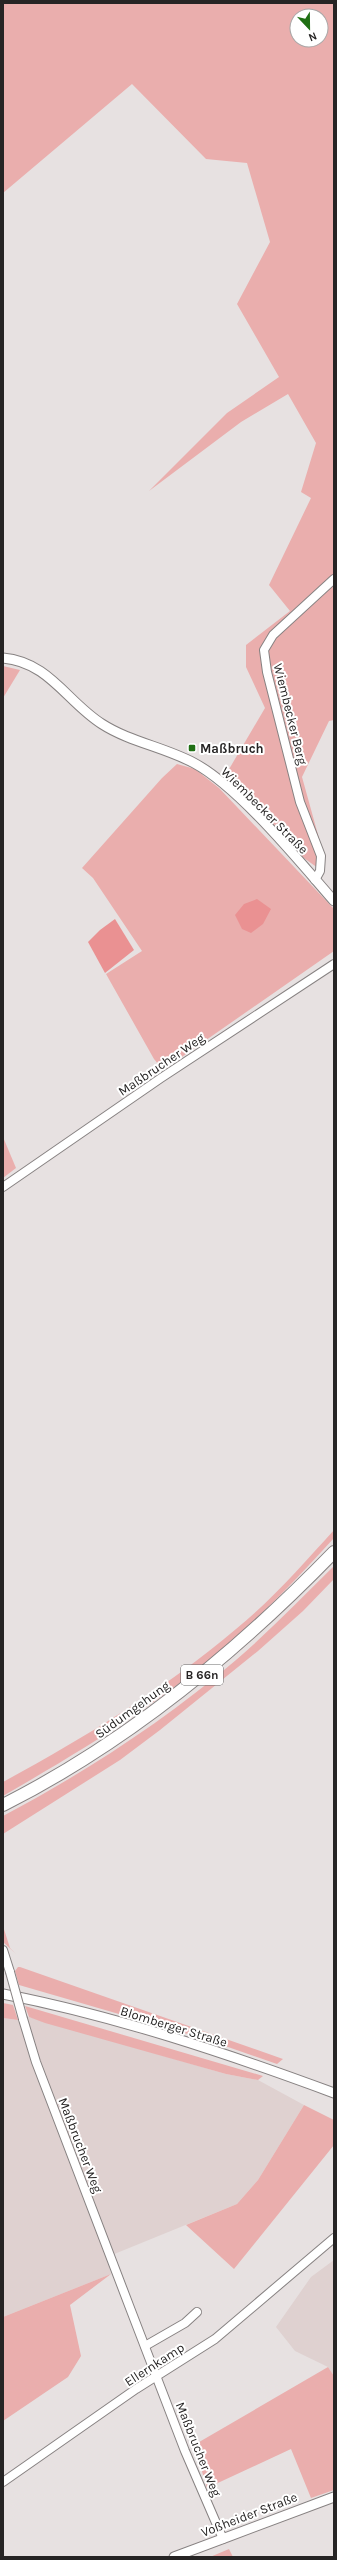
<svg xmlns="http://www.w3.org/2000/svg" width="337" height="2560" viewBox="0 0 337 2560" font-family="Karla,sans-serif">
	<rect width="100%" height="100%" fill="#e7e1e1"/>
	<!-- built -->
	<g fill="#dfd1d0">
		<path d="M29,2017L226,2074L258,2080L304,2105L258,2180L237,2204L107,2257L111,2274L3,2317V2018L18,2020Z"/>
		<path d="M334,2260V2376L328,2367L295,2351L276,2327L311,2277Z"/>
	</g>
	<!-- green -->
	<g fill="#eaaead" fill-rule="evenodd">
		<path d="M3,3H334V720L329,721L302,777L325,860L318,868L301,856L225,776L265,708L246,667V645L290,611L269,585L311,498L301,492L316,443L288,394L241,422L149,491L227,413L279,377L237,304L270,242L247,163L206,159L132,84L3,193ZM297,16H321V40H297Z"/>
		<path d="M3,666L20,670L3,698Z"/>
		<path d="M177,764L195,769L219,788L334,909V951L163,1070L154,1059L106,974L142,951L93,878L82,868L162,778Z"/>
		<path d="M3,1137L16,1168L3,1178Z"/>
		<path d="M334,1530V1538C304,1571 274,1603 241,1633C169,1698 86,1748 3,1796V1782C84,1738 165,1689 236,1629C272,1600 303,1564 334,1530Z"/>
		<path d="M334,1566V1579L303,1611L258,1651L160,1730L120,1760L3,1834V1816C86,1772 164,1721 236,1660C270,1631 302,1597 334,1566Z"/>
		<path d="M3,1926L10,1948L16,1954L3,1942Z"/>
		<path d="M18,1967H20L283,2059L277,2064L205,2039L19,1985L15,1971Z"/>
		<path d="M3,2003L13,2005L18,2020L3,2018Z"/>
		<path d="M25,2006L263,2076L258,2080L226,2074L45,2023L29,2017Z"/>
		<path d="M304,2105L334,2120V2145L234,2269L186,2225L237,2204L258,2180Z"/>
		<path d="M111,2274L70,2305L81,2356L68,2377L3,2421V2317Z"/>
		<path d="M328,2367L334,2376V2490L311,2498L291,2449L207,2488L194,2445Z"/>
		<path d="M229,2549L233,2557H210Z"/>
	</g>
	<!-- water -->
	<g fill="#ea9192">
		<path d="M257,899L271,909L263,924L251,933L242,929L235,915L244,904Z"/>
		<path d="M115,919L134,950L105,973L88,942L100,930Z"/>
	</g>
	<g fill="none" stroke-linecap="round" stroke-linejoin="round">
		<!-- minor casing -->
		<g stroke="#878282" stroke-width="10">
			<g id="minor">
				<path d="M315,880L320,871L321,856L300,802L267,672L264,650L273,635L334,579"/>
				<path d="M3,1187L161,1078L334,964"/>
				<path d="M3,1950L10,1972"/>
				<path d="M23,2019L36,2062L130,2308L185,2451L223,2539"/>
				<path d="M145,2346L185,2323L197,2312"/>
				<path d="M3,2482L136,2389L215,2339L334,2238"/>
			</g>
		</g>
		<!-- tertiary casing -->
		<g stroke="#878282" stroke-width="11">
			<g id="tertiary">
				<path d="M3,658C49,662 67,702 102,724C130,742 164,747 194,763C239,787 299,861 334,901"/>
				<path d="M3,1994C116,2016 226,2053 334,2093"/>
				<path d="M174,2557L334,2497"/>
			</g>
		</g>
		<!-- primary casing -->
		<g stroke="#878282" stroke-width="14">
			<path id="primary" d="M3,1805C128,1742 236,1653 334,1552"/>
		</g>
		<!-- minor -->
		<use href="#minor" stroke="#fff" stroke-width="8"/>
		<!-- tertiary -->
		<use href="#tertiary" stroke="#fff" stroke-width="9"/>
		<!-- primary -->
		<use href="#primary" stroke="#fff" stroke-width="12"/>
		<!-- minor-bridge casing -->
		<g stroke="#878282" stroke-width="10" stroke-linecap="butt">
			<path id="minor-bridge" d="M10,1972L23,2019"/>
		</g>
		<!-- minor-bridge -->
		<use href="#minor-bridge" stroke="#fff" stroke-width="8"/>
	</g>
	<!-- markers -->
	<rect fill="#206f14" stroke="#fff" stroke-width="1.5" x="188" y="744" width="8" height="8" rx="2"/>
	<g text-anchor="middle" stroke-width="4" stroke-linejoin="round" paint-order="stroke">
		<!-- shield labels -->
		<rect fill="#fff" stroke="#676666" stroke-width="1" x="181" y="1665" width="42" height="20" rx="3"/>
		<g font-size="12" font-weight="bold" fill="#262424">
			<text x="202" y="1679">B 66n</text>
		</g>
		<!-- street labels -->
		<g font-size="13" fill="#262424" stroke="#fff">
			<text transform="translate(291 714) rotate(76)" y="5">Wiembecker Berg</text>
			<text transform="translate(265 810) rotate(45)" y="5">Wiembecker Straße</text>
			<text transform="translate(161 1064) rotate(-34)" y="5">Maßbrucher Weg</text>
			<text transform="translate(132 1709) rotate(-36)" y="5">Südumgehung</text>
			<text transform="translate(174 2026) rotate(17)" y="5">Blomberger Straße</text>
			<text transform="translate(81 2145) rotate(69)" y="5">Maßbrucher Weg</text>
			<text transform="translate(154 2364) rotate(-33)" y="5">Ellernkamp</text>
			<text transform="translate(199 2449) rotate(68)" y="5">Maßbrucher Weg</text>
			<text transform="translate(249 2514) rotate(-21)" y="5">Voßheider Straße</text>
		</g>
		<!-- poi labels -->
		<g font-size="13" font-weight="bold" fill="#262424" stroke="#fff" text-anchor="start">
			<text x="200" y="753">Maßbruch</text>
		</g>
	</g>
	<!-- border -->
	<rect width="337" height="2560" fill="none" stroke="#262424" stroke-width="8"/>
	<!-- north arrow -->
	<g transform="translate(309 28) rotate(158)"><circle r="19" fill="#ffffff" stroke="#a8a7a7"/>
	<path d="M0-3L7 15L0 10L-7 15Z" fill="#206f14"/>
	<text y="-6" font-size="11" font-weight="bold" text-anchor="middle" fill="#262424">N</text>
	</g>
</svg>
